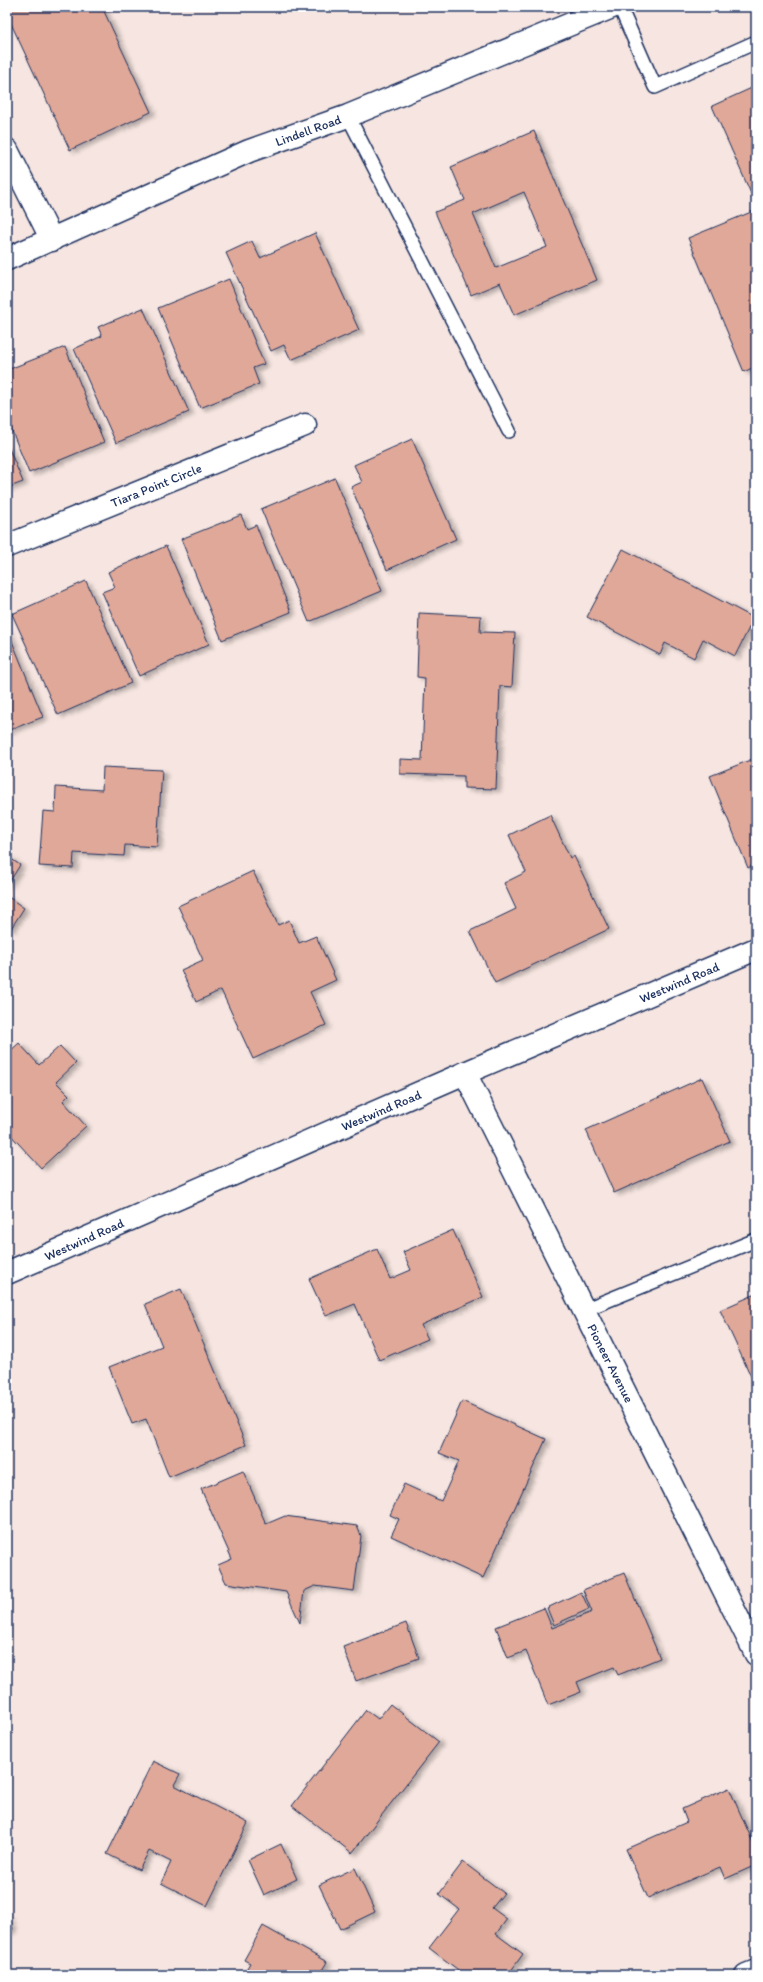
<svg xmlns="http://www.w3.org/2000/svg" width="763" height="1982" viewBox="0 0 763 1982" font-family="Itim,sans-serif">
	<defs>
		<filter id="shadow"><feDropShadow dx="4.5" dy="2.5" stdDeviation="2" flood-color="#0004"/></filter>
	</defs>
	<rect width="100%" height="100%" fill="#f6e5e0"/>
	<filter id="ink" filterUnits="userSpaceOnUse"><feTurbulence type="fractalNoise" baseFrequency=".025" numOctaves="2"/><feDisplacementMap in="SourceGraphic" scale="8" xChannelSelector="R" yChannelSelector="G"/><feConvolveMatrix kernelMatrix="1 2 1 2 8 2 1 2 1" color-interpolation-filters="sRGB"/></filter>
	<g filter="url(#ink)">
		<!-- building -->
		<g fill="#e0a898" stroke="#1b2f5e" fill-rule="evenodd" filter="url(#shadow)">
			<path d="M7,7H102L151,112L70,150L7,15Z"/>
			<path d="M756,86V197L753,198L712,106Z"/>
			<path d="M534,131L597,280L514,315L500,283L471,295L435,212L465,200L451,167ZM524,192L547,247L496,268L473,214Z"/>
			<path d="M756,210V366L744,372L688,238Z"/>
			<path d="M315,233L359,330L291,360L284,345L271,351L226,253L252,241L260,258Z"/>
			<path d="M229,279L264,364L253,368L259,384L200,408L158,308Z"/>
			<path d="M143,308L189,412L116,443L74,349L102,336L98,327Z"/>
			<path d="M65,347L104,442L29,473L7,419V370Z"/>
			<path d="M412,439L456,539L387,570L351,487L362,482L354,465Z"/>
			<path d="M7,444L23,482L7,488Z"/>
			<path d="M335,478L382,591L309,622L261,509Z"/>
			<path d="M241,515L247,529L256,525L291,612L222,640L181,539Z"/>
			<path d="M166,546L209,644L139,676L102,592L115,587L108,572Z"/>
			<path d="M623,549L754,618L735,656L703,639L694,658L665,643L660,655L587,617Z"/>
			<path d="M86,581L131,683L58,715L12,614Z"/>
			<path d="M419,613L481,616L480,632L515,633L512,687L500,686L496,789L464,788V776L400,774V759L422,760L425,678L417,677Z"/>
			<path d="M7,629L43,717L7,731Z"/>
			<path d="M755,758L756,864L748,868L710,776Z"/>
			<path d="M103,767L162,770L157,847L125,845L124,856L74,853L73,868L39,866L43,811L55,812L56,787L102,790Z"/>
			<path d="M550,815L570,858L574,856L609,929L495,983L470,931L516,909L504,883L526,872L509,835Z"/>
			<path d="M7,856L20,865L7,886Z"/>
			<path d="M253,871L278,925L289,920L299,943L316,936L336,980L310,992L326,1025L253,1059L221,990L196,1002L181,970L203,960L178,906Z"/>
			<path d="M7,896L24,908L10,930L7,927Z"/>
			<path d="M19,1043L39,1065L60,1046L76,1063L56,1082L69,1095L63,1101L86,1126L41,1168L7,1131V1054Z"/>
			<path d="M702,1078L730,1141L614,1193L586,1130Z"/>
			<path d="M453,1230L483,1297L421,1325L428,1339L379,1360L355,1304L326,1316L309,1279L377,1249L390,1279L411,1270L403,1252Z"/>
			<path d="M181,1289L246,1445L169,1477L146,1419L132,1424L109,1367L162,1346L145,1304Z"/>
			<path d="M756,1294V1387L720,1310Z"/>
			<path d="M462,1401L546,1439L483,1578L391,1536L399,1519L390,1515L404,1484L441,1501L459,1461L439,1453Z"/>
			<path d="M243,1471L266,1524L285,1516L357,1526L361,1536L354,1591L315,1586L304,1591L300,1623L286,1592L226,1583L218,1565L232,1559L201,1489Z"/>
			<path d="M624,1573L660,1658L618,1675L614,1667L577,1682L581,1692L548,1705L526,1651L508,1658L496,1627L544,1608L552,1628L592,1612L583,1590Z"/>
			<path d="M581,1592L589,1609L554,1625L547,1608Z"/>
			<path d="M406,1623L419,1658L356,1681L343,1647Z"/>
			<path d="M390,1704L439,1742L352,1853L292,1806L366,1710L378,1719Z"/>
			<path d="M153,1761L180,1774L174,1785L248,1823L207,1906L161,1883L171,1862L149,1851L139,1870L107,1854Z"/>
			<path d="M729,1788L756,1849V1865L725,1879L720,1867L648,1898L626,1849L687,1822L682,1809Z"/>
			<path d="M281,1844L297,1879L264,1895L248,1860Z"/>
			<path d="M463,1862L504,1893L492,1908L507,1919L496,1934L523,1954L508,1975H465L429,1948L459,1909L439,1894Z"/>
			<path d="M355,1868L375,1912L340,1929L319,1885Z"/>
			<path d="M7,1914L13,1929L7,1932Z"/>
			<path d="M263,1926L327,1962L319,1975H243L250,1963L244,1960Z"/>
		</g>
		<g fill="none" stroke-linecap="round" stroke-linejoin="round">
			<!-- lane casing -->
			<g stroke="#1b2f5e" stroke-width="16">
				<g id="lane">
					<path d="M620,7L655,87L756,42"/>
					<path d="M348,116L509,431"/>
					<path d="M584,1310L756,1240"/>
				</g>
			</g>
			<!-- street casing -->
			<g stroke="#1b2f5e" stroke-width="25">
				<g id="street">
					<path d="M7,150L52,240"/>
					<path d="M7,546L305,425"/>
					<path d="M465,1073L756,1654"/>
					<path d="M7,1273L465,1073L756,949"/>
				</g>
			</g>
			<!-- secondary casing -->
			<g stroke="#1b2f5e" stroke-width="25">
				<g id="secondary">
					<path d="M7,259L249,151L348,116L612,7"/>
					<path d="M746,1975L756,1971"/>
				</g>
			</g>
			<!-- lane -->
			<use href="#lane" stroke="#fff" stroke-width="13"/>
			<!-- street -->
			<use href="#street" stroke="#fff" stroke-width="22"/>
			<!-- secondary -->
			<use href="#secondary" stroke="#fff" stroke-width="22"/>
		</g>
	</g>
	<g text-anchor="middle" stroke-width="3" stroke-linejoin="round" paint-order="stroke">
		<!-- street labels -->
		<g font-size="13" fill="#1b2f5e" stroke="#fff">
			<text transform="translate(308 130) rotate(-20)" y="5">Lindell Road</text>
			<text transform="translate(156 485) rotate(-22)" y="5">Tiara Point Circle</text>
			<text transform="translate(679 982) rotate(-23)" y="5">Westwind Road</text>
			<text transform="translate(381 1110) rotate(-23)" y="5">Westwind Road</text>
			<text transform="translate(84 1239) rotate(-24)" y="5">Westwind Road</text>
			<text transform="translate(611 1363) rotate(63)" y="5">Pioneer Avenue</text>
		</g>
	</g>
	<!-- margin -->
	<rect width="763" height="1982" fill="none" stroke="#fff" stroke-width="24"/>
	<rect x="12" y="12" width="739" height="1958" fill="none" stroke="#1b2f5e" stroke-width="1.5" filter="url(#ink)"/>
</svg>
